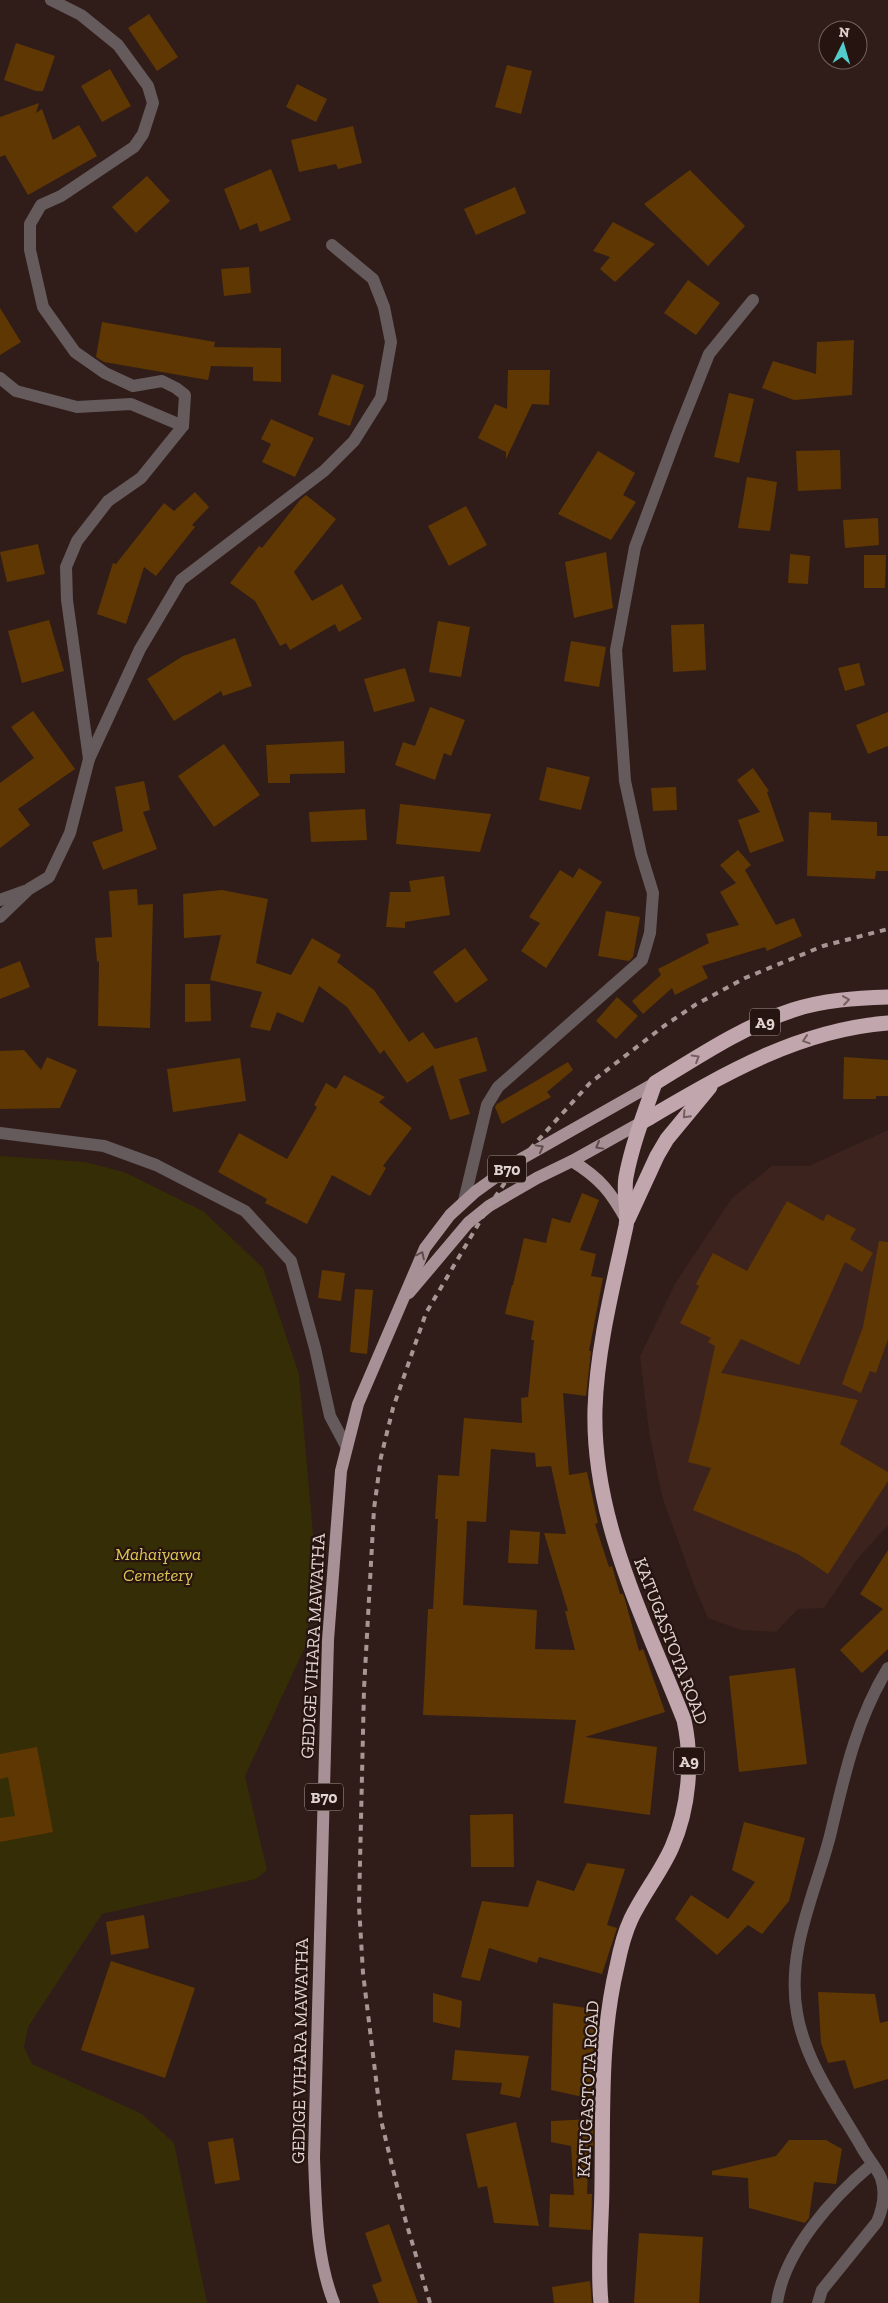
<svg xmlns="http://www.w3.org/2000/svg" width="888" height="2303" viewBox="0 0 888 2303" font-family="'Zilla Slab',serif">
	<rect width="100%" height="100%" fill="#301d19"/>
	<!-- built -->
	<path fill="#3d231d" d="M888,1130V1525L858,1558L824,1608L798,1609L776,1632L741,1630L708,1618L694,1585L662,1496L649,1432L640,1356L676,1282L732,1198L772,1166H809Z"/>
	<!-- green -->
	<path fill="#352d06" d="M0,1156L85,1162L124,1172L203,1211L263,1268L299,1374L316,1569L305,1647L245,1776L267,1870L256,1879L102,1914L28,2027L24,2047L32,2064L142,2114L174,2143L207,2303H0Z"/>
	<!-- building -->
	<g fill="#5f3702" fill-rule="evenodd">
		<path d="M149,14L178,57L157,71L128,28Z"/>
		<path d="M16,43L55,56L43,91H36L4,80Z"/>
		<path d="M507,65L532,71L521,114L495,107Z"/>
		<path d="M110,69L131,106L102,122L81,86Z"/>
		<path d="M297,84L327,99L316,122L286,107Z"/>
		<path d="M39,103L36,113L42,109L53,140L79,125L97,156L28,195L5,155L0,157V117Z"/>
		<path d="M353,126L362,163L338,169L336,164L299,172L291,140Z"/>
		<path d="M271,169L291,220L260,232L257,223L240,230L224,189Z"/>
		<path d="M690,170L745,226L708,266L644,204Z"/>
		<path d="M147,176L170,201L136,233L112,207Z"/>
		<path d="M515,187L526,213L476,235L464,209Z"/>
		<path d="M613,222L655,244L615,282L600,269L610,257L593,251Z"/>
		<path d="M249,267L251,293L224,296L221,269Z"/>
		<path d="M688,280L720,303L696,335L664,313Z"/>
		<path d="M0,308L21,342L0,355Z"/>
		<path d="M102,322L215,342L214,347L281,348V382L253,381V367L211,366L208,380L104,362L96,357Z"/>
		<path d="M854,340L852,395L794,400L762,388L773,361L816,374L817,342Z"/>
		<path d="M508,370H550L549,405L532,404L506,459V452L478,438L495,404L507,409Z"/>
		<path d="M332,374L364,385L350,426L318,415Z"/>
		<path d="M729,393L754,399L739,463L714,457Z"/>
		<path d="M271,419L314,438L295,477L262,462L271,444L261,439Z"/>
		<path d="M840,450L841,489L798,491L796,451Z"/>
		<path d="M598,451L635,473L623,495L636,502L611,540L558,514Z"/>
		<path d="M747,477L777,482L770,531L738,528Z"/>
		<path d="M195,492L209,507L192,525L195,527L156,576L144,567L126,624L97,614L113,563L116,564L164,503L174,511Z"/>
		<path d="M306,495L336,519L294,572L312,601L342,584L362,619L339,632L335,624L290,650L286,643L280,646L255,601L230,583L259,546L262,548L300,500Z"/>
		<path d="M466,506L487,545L449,566L428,526Z"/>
		<path d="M878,518L879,545L845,548L843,520Z"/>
		<path d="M38,544L45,574L7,582L0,552Z"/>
		<path d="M606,552L613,608L574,618L565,562Z"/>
		<path d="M790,554L810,556L808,584L788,583Z"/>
		<path d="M864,555H886L885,588H864Z"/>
		<path d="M49,620L64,671L22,683L8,631Z"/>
		<path d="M438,621L470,627L461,677L429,672Z"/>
		<path d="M704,624L706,670L673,672L671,625Z"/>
		<path d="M235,638L252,686L223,696L221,691L174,721L147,679L183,656Z"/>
		<path d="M571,641L606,647L599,687L564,681Z"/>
		<path d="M859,663L865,685L845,691L838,668Z"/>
		<path d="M405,668L415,701L374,712L364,679Z"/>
		<path d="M430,707L465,720L451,756L444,753L435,780L395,765L403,742L415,746Z"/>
		<path d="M33,711L75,769L18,809L30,825L0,848V783L34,758L11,727Z"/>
		<path d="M888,712V746L868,754L856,725Z"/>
		<path d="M344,741L345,773L290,774V783H268L266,745Z"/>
		<path d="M224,744L260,795L214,827L178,776Z"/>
		<path d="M547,767L590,777L581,810L539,800Z"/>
		<path d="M753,768L769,791L767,792L784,841L750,853L738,820L760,812L737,780Z"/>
		<path d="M144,781L150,810L143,812L157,849L103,870L92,842L123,831L115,787Z"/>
		<path d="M676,787L677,810L653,811L651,788Z"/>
		<path d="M400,804L491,814L480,852L396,844Z"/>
		<path d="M365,809L367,840L311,842L309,812Z"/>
		<path d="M809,812L831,813V820L877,822V836H888V871H876L875,879L807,876Z"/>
		<path d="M738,850L751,865L745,870L776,925L794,918L802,936L767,951L765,947L702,966L708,978L675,995L672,988L643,1014L632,1001L661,975L658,969L709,943L706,934L739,925L720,892L736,883L720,865Z"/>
		<path d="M579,868L602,882L546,968L521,951L540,923L529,917L560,870L573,878Z"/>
		<path d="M444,876L450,915L405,922V928L386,927L390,892H411L409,881Z"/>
		<path d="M137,889L138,905L153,904L150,1028L98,1026L99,961L97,962L95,938L112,937L109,891Z"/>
		<path d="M222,890L268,899L256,963L291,975L312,938L341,955L337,962L374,990L409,1042L423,1032L435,1049L477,1037L487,1071L459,1079L470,1114L450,1120L433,1065L407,1083L384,1050L380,1054L347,1007L319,986L303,1023L277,1012L270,1031L250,1027L262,992L210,980L221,935L184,938L183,894Z"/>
		<path d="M606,911L640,917L633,957L629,961L598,956Z"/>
		<path d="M465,948L488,980L456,1003L433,972Z"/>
		<path d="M20,961L30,987L0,999V969Z"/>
		<path d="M185,984H210L211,1021L185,1022Z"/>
		<path d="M617,997L638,1016L616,1039L596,1021Z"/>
		<path d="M24,1050L41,1070L47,1057L77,1070L60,1108L0,1109V1051Z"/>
		<path d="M844,1057L888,1060V1096H876V1099H843Z"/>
		<path d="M240,1058L246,1101L173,1112L167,1069Z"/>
		<path d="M568,1062L573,1070L547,1092L551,1097L502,1124L495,1107L497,1104Z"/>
		<path d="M344,1075L385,1097L379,1102L412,1128L383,1166L386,1168L370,1196L332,1175L307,1224L265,1203L267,1199L218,1172L239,1133L287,1159L317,1107L314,1105L326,1083L336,1089Z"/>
		<path d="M582,1193L599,1200L580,1250L596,1254L591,1276L603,1278L589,1351H591L586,1396L563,1393L569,1475L587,1472L598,1523L595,1524L609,1567L612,1566L620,1594H623L625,1600L639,1651L643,1649L665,1712L585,1737L657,1747L650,1815L564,1803L576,1720L423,1715L428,1609H433L438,1519H435L438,1475L459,1476L464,1418L522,1423L521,1398L528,1397L534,1340H531L534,1321L505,1314L512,1285H513L524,1238L546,1243L552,1218L570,1223ZM491,1449L535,1453L536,1467L551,1466L566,1534L544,1533L568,1611H565L575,1650L535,1649L537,1610L463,1605L467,1521L486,1522Z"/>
		<path d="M787,1201L823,1221L827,1214L856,1229L850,1239L873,1253L862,1272L845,1262L799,1365L741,1339L721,1373L858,1400L840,1444L888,1472V1481L828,1574L798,1554L693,1510L711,1468L688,1462L699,1421L715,1346L708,1342L711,1338L680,1323L699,1286L696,1284L713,1253L747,1271Z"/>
		<path d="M879,1241L888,1242V1339L876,1373L870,1371L861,1393L842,1384L863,1327Z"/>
		<path d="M322,1270L345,1273L341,1301L318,1298Z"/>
		<path d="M355,1289L373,1290L367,1354L350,1352Z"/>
		<path d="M510,1530L540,1532L538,1564L508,1563Z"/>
		<path d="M888,1550V1649L862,1673L840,1650L883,1609L860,1594Z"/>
		<path d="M795,1668L807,1764L739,1772L729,1676Z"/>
		<path d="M37,1747L53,1832L0,1842V1818L15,1816L8,1777L0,1779V1754Z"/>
		<path d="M513,1814L514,1867H471L470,1815Z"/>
		<path d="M744,1822L805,1838L789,1901L762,1934L748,1925L717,1955L675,1919L691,1895L728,1919L755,1882L732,1870Z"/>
		<path d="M587,1863L625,1869L607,1925L617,1928L602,1974L539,1957L537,1963L489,1948L480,1981L461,1977L482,1901L528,1907L537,1880L574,1891Z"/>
		<path d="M144,1915L149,1948L111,1955L106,1922Z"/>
		<path d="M111,1961L195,1988L165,2078L81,2050Z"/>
		<path d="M818,1992L875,1994L880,2023L888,2021V2079L854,2089L845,2060L828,2063L821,2043Z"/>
		<path d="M433,1993L462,2001L460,2028L433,2022Z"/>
		<path d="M553,2003L600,2010L592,2099L551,2090Z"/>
		<path d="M455,2050L529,2056L520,2098L500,2094L502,2083L452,2080Z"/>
		<path d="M593,2119V2149H589L587,2194H592L591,2230L549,2227L550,2194L574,2195L571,2146L551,2142V2121Z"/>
		<path d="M516,2122L529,2179L539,2226L494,2223L487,2186L478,2188L466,2134Z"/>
		<path d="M233,2138L240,2180L215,2184L208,2142Z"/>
		<path d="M789,2140H826L842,2149L836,2184L814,2182L809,2218L805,2223L749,2208L748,2178L712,2175V2171L776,2156Z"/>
		<path d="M389,2224L418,2303H379L372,2285L382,2281L365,2233Z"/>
		<path d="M639,2233L703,2237L699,2303H634Z"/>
		<path d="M590,2281L592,2303H554L552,2287Z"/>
	</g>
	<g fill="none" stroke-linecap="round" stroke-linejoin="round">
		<!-- minor -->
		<g stroke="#655a5c" stroke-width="12">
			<path d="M0,378L16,391L77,407L131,404L183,426"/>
			<path d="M89,759L140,649L181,580L324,471L354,441L381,398L391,342L384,307L373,279L332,245"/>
			<path d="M0,900L25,891"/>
			<path d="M0,917L29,889L49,877L70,833L89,759L67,600L66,567L77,541L108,501L141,478L183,426L185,395L176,388L162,381L133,386L105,373L75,352L43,307L30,250V224L41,205L61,196L134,147L143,134L153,103L148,86L118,45L81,15L51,0"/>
			<path d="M0,1133L104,1146L156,1165L245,1211L291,1261L315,1348L330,1416L346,1446"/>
			<path d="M464,1201L487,1105L498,1087L642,960L650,933L653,893L641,854L625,781L616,650L635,547L678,432L709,354L753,300"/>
			<path d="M777,2303C784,2251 833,2197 871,2165"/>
			<path d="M818,2303L822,2290L877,2222C883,2208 886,2193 881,2178C877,2168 866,2156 861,2146C837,2105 805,2061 797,2013C786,1951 815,1894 830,1836C844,1777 856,1720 888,1668"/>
		</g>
		<!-- major -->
		<g stroke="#a79196" stroke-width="12">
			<path d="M572,1161C600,1178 611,1192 627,1221"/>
			<path d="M409,1293L468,1223L489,1206L537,1178L572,1161L642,1122"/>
			<path d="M334,2303C316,2258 316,2206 314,2158L328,1640L341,1471L358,1404L425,1248L450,1215L475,1192L521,1159L655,1083"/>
		</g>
		<!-- highway -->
		<g stroke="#c1a7ad" stroke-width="15">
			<path d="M642,1122C719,1077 796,1030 888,1023"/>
			<path d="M628,1219L657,1156L667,1139L710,1087"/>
			<path d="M601,2303C597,2262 602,2223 602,2182C603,2110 600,2037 617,1966C620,1951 624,1934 631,1919C643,1894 661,1872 672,1847C689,1808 693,1761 684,1720C645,1620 592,1520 595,1409C597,1348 613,1286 626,1226C629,1210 623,1193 626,1177C632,1145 644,1114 655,1083C699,1056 744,1026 793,1010C823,1000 857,998 888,997"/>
		</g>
		<!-- rail -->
		<path stroke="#a79794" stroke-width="4" stroke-dasharray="6 6" stroke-linecap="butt" d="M430,2303L404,2215L381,2120L363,1973L359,1906L364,1689L374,1509L381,1457L393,1408L426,1313L489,1206L521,1159L590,1083L664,1026L695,1005L745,978L823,946L888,929"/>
	</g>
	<!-- one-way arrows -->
	<defs><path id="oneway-chevron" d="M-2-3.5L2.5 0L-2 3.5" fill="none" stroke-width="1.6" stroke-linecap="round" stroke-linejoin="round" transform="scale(1.25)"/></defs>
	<g stroke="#745e5e">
		<use href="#oneway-chevron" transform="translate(846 1000) rotate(-8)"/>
		<use href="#oneway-chevron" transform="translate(806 1040) rotate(162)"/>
		<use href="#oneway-chevron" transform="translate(696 1058) rotate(-31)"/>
		<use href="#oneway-chevron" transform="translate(686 1115) rotate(133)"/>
	</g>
	<g stroke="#604c4c">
		<use href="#oneway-chevron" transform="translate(599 1146) rotate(151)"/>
		<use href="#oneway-chevron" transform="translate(540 1148) rotate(-29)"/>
		<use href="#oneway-chevron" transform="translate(421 1255) rotate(-64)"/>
	</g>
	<g text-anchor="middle" stroke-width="4.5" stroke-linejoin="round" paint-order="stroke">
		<!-- shield labels -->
		<g fill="#261410" stroke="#a99a96" stroke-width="1">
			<rect x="750" y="1008.5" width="30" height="27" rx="4"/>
			<rect x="488" y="1155.5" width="38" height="27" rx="4"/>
			<rect x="674" y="1747.5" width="30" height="27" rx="4"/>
			<rect x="305" y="1783.5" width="38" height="27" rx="4"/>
		</g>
		<g font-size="16" font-weight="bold" fill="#e1d3d0">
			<text x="765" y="1028">A9</text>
			<text x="507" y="1175">B70</text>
			<text x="689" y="1767">A9</text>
			<text x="324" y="1803">B70</text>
		</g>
		<!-- park labels -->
		<g font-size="18" font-style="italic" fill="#ddc656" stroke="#261410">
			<text x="158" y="1560">Mahaiyawa<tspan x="158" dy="21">Cemetery</tspan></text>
		</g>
		<!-- street labels -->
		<g font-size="18" fill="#e1d3d0" stroke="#261410">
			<text transform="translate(671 1641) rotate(69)" y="6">KATUGASTOTA ROAD</text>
			<text transform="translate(313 1646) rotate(-87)" y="6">GEDIGE VIHARA MAWATHA</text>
			<text transform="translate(300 2051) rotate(-89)" y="6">GEDIGE VIHARA MAWATHA</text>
			<text transform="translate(588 2089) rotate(-87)" y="6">KATUGASTOTA ROAD</text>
		</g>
	</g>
	<!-- north arrow -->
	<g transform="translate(843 45) rotate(5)"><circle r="24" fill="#261410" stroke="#71605d"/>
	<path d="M0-4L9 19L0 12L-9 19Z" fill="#52cdcc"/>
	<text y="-8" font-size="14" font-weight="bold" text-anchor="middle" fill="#e1d3d0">N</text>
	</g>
</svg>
